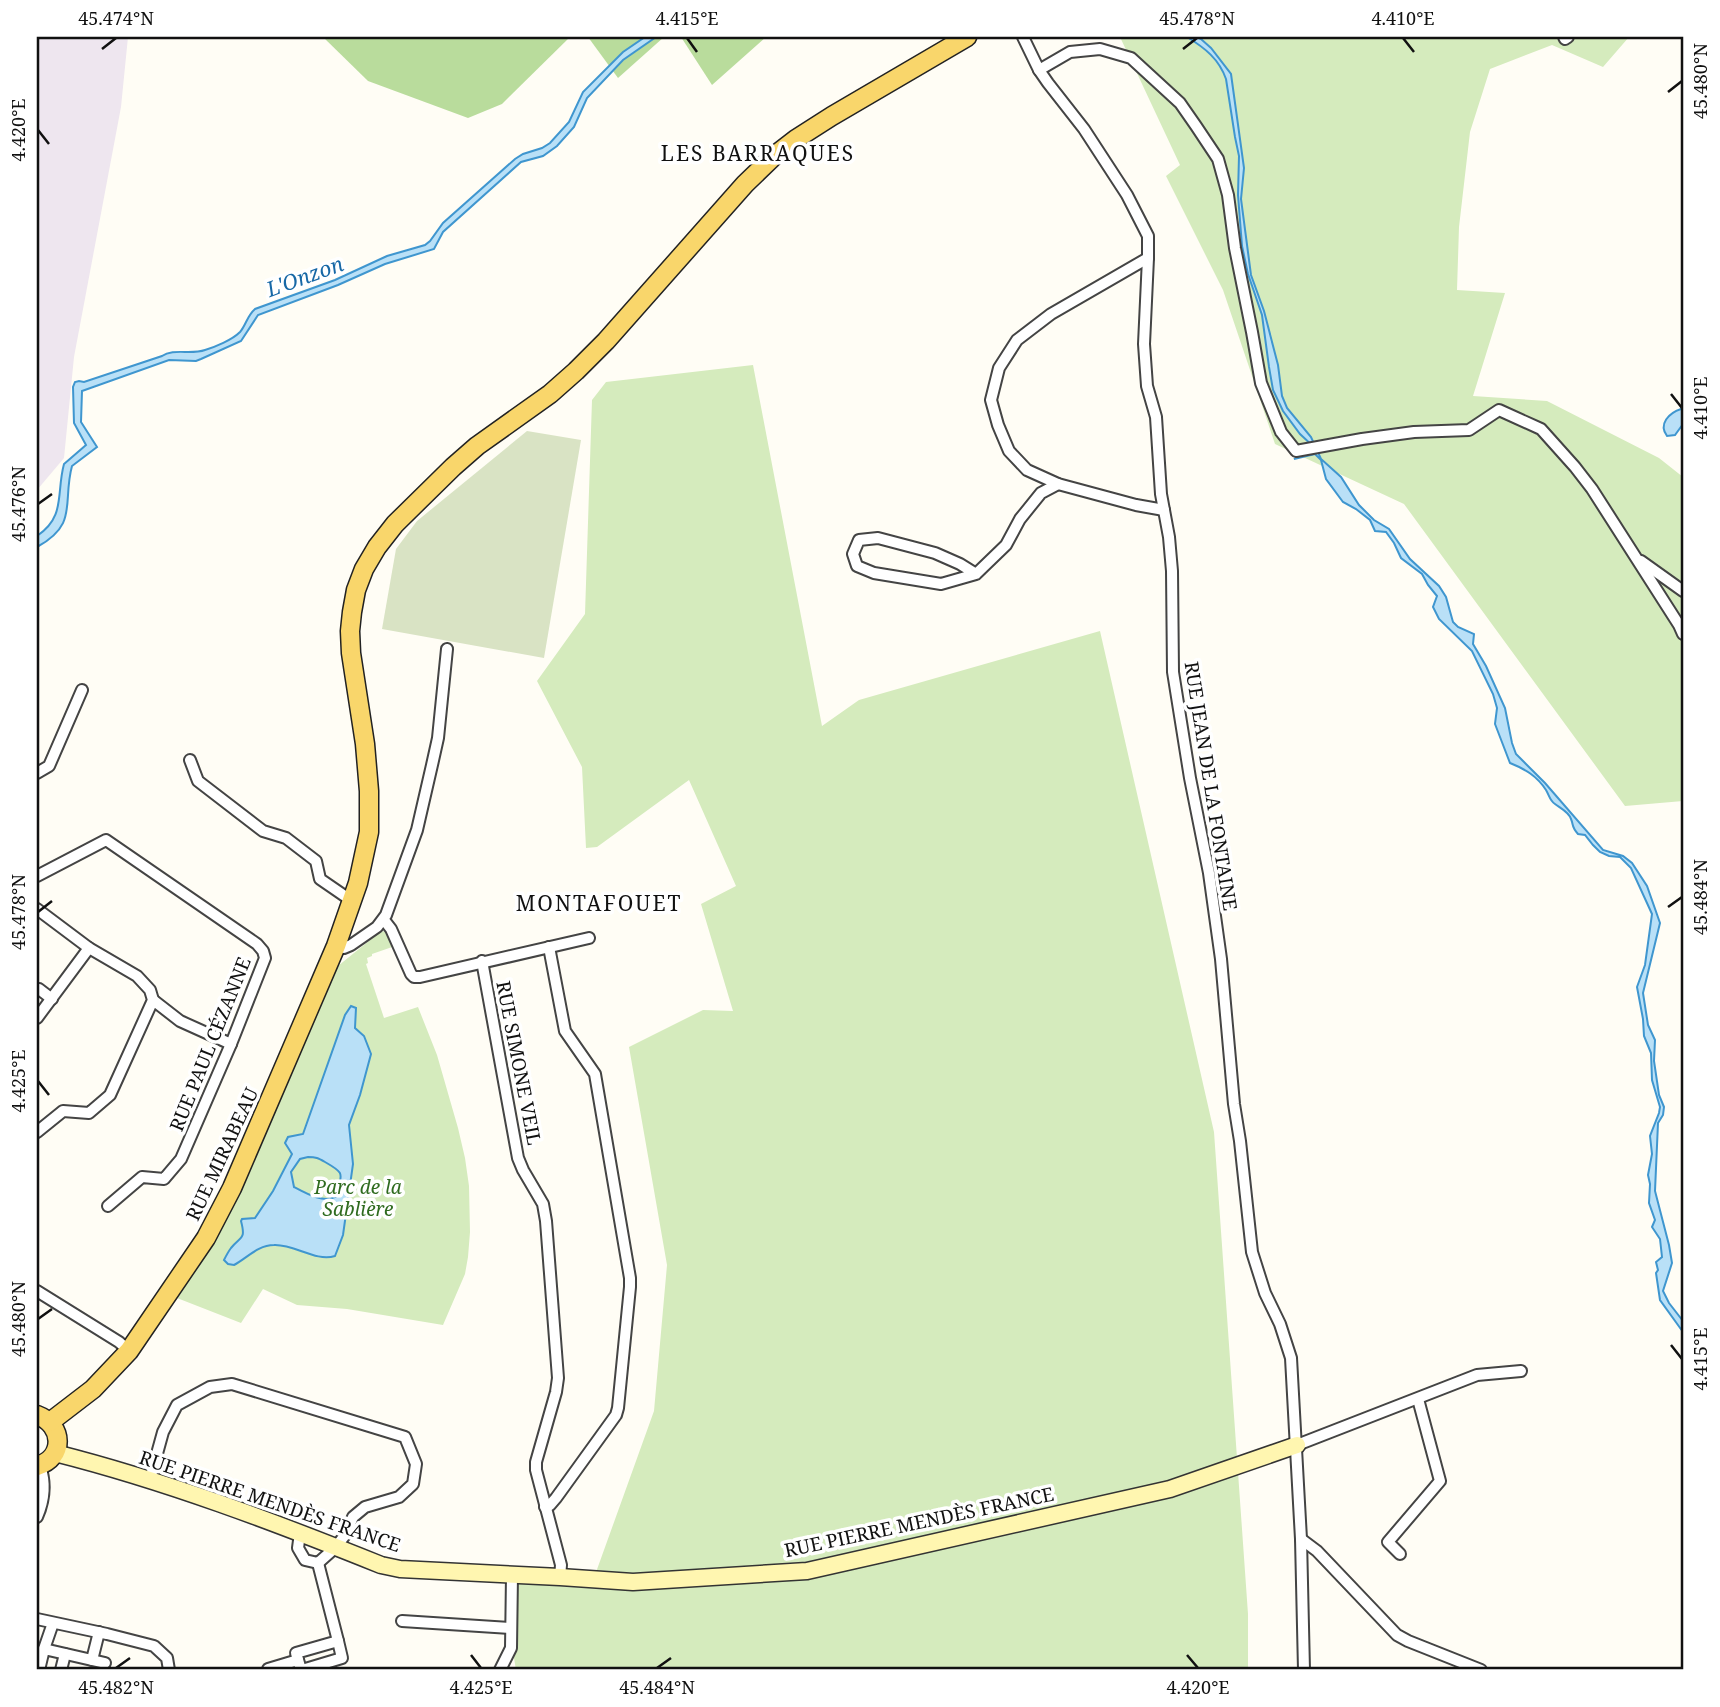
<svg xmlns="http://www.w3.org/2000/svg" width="1720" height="1707" viewBox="0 0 1720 1707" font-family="'Noto Serif',serif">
	<rect width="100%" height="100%" fill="#fffdf5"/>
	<!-- industrial -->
	<path fill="#eee6ef" d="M37,37H128L121,107L74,357L64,458L37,490Z"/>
	<!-- green -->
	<g fill="#d5ebbd">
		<path d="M1120,37H1629L1603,67L1552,45L1490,69L1470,132L1459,227L1457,290L1505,293L1473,396L1547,401L1659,458L1683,477V801L1625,806L1404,504L1275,444L1223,290L1166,176L1180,165Z"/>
		<path d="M753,365L822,726L859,700L1100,631L1214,1132L1248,1614V1670H516L514,1658L518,1583L595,1575L654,1411L667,1265L629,1047L703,1010L733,1011L701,904L736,886L689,780L597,847L586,848L582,767L537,681L585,614L592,400L606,382Z"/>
		<path d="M385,931L389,934L395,946L372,954V956L367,958L368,963L366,964L384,1018L418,1007L437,1055L458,1128L465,1158L469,1186L470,1232L468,1257L465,1274L443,1325L347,1309L297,1305L263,1289L241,1323L177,1298L218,1234L233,1203L260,1146L333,970L380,932Z"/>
	</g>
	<!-- forest -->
	<g fill="#b9dc9c">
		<path d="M323,37H570L502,104L468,118L368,81Z"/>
		<path d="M588,37H664L618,78Z"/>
		<path d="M681,37H766L712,85Z"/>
	</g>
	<!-- cemetery -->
	<path fill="#d9e3c4" d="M527,431L581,440L544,658L382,629L396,549L417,521Z"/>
	<!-- water -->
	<g fill="#b9e0f7" stroke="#3f96cf" stroke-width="2" fill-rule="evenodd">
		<path d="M645,37H656L623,60L587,98L574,127L557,146L543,156L521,162L443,232L434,249L385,264L338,285L258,315L241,341L201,359L196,361L169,360L82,391L81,422L97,447L72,466C62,503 79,524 37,547V536C66,517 56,493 64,464L86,445L74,423L73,387L75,382L79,381L84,382L162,356C173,348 191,355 205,350C215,347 232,340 240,332C246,325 247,316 255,309L335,280L387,256L425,245L430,241L443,223L515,159L523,154L542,148L550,143L569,122L583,92L623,52Z"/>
		<path d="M1187,37H1197L1201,39L1211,48L1231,74L1244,168L1241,199L1251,275L1264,311L1278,365L1282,396L1287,408L1311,437L1321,459L1341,477L1359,505L1374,520L1389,529L1410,559L1439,586L1446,597L1453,622L1458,627L1474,634L1473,644L1486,666L1505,708L1512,743L1516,754L1545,783L1603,850L1623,856L1632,863L1647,886L1660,923L1643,993L1648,1025L1655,1040L1654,1061L1659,1095L1664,1107L1663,1115L1658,1123L1655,1191L1669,1245L1672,1263L1663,1291L1669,1303L1683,1321V1332L1660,1300L1656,1273L1658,1270L1656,1262L1662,1257L1660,1239L1652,1227L1655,1220L1649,1203L1650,1184L1648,1175L1652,1154L1650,1136L1659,1113L1660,1107L1652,1080L1651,1053L1644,1036L1643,1019L1637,987L1645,965L1652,914L1631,868L1620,857L1609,856L1600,852L1593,845L1585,835L1578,834C1571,826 1574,826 1571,819C1569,812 1560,808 1555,804C1550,801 1549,795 1546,790C1537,776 1525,769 1510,763L1495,724L1497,708L1493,694L1472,651L1439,619L1433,607L1437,596L1428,585L1422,574L1401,558L1394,543L1386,532L1375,531L1370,520L1356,509L1343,502L1326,479L1321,460L1315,454L1294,459L1314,447L1300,434L1283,411L1273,390L1269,367L1262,315L1248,274L1242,246L1238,195L1239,156L1235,137L1226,79C1219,59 1205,48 1187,37Z"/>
		<path d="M1681,409L1683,410V424L1675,435L1667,436C1658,424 1669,413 1681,409Z"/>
		<path d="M351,1006L356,1008L355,1028L364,1036L371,1054L360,1095L349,1125L353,1164L343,1235L335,1256C315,1262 295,1244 274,1245C258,1245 247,1258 234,1265L228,1264L224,1260C226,1256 228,1252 231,1248C241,1236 246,1240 241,1221L242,1219L255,1218L273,1191L292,1154L285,1143L288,1137L303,1134L345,1015ZM308,1157C316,1157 318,1158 325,1162C348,1175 340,1174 337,1196C325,1204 307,1194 294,1187L291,1172L300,1159Z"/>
	</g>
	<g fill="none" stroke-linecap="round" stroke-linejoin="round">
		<!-- street casing -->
		<g stroke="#444" stroke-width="14">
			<g id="street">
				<path d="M1023,37L1039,70L1048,83L1084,129L1127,195L1148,236V258L1144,344L1147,386L1156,417L1161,494L1169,537L1172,571L1173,672L1190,778L1209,873L1221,959L1234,1104L1240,1141L1252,1252L1265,1293L1280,1324L1291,1358L1301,1539L1304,1670"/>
				<path d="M1564,37L1565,39L1568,37"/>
				<path d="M1039,70L1070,52L1100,49L1131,58L1180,103L1196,126L1218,159L1228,195L1235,248L1252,332L1261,383L1281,432L1296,451L1362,439L1414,432L1469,430L1499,410L1541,429L1575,467L1592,489L1679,625L1683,634"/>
				<path d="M1148,258L1051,314L1017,340L999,368L991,400L998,425L1009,451L1027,470L1058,484L1136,505L1164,510"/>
				<path d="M1641,561L1683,591"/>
				<path d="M976,574L960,564L935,553L878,538L859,540L853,554L857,566L874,573L941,584L976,574L1006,545L1020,519L1041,493L1058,484"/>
				<path d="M190,760L198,781L263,831L286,838L316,861L320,879L352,901"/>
				<path d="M37,773L49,766L82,690"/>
				<path d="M37,876L106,840L257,944L263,951L265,958L231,1044L181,1159L164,1179L142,1177L108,1206"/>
				<path d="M37,909L89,948L137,976L150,990L153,1000L110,1095L89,1113L63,1111L37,1132"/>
				<path d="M384,920L391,929L411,974L414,977H420L589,938"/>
				<path d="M336,946L344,948L351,945L377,927L386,915L417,830L432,765L438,738L447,649"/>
				<path d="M482,961L518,1158L523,1170L543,1204L546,1221L558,1378L556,1392L536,1462V1470L561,1565L560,1577"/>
				<path d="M37,989H39L52,999"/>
				<path d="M153,1000L180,1021L231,1044"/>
				<path d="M37,1018L89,948"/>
				<path d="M37,1291L119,1342L129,1351"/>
				<path d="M1297,1445L1477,1375L1521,1371"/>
				<path d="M150,1479L163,1432L177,1405L210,1387L232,1384L405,1437L416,1464L413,1484L399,1497L365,1507L353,1517L345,1535L336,1547L318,1563L305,1560L298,1548L300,1533"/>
				<path d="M545,1507L550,1505L556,1498L616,1415L618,1408L630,1287V1278L595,1074L565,1031L549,947"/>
				<path d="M37,1517C44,1501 46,1483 40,1466"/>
				<path d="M1301,1539L1317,1551L1397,1635L1408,1641L1481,1670"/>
				<path d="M1400,1554L1388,1542L1440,1481L1418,1399"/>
				<path d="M37,1619L107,1634L154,1646L167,1658L169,1670"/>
				<path d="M402,1621L511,1628"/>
				<path d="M44,1649L53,1623"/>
				<path d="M92,1660L99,1632"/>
				<path d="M268,1669L298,1660"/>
				<path d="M39,1670L44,1649L105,1663"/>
				<path d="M61,1670L65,1654"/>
				<path d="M301,1670L296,1653L338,1641L318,1563"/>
				<path d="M302,1670L342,1658L338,1641"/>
				<path d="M500,1670L511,1648L512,1575"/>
			</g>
		</g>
		<!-- secondary casing -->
		<g stroke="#333" stroke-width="19">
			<path id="secondary" d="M55,1453C166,1481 274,1522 381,1565L400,1569L560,1577L633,1582L807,1571L1170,1489L1297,1445"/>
		</g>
		<!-- primary casing -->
		<g stroke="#222" stroke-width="21">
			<g id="primary">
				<path d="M37,1415C64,1425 65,1458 37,1466"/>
				<path d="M50,1422L93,1389L129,1351L206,1238L232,1188L336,946L358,883L369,832V791L365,744L351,653L350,631L352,612L356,590L364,569L377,547L395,524L453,467L477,446L550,394L576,371L606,341L745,184L774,156L796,139L832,116L967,37"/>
			</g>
		</g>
		<!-- street -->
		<use href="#street" stroke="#fff" stroke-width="10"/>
		<!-- secondary -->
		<use href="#secondary" stroke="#fff6b0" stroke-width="16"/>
		<!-- primary -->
		<use href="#primary" stroke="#f9d66b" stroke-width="18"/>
	</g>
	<!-- ticks -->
	<path fill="none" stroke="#111" stroke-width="2.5" d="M687,38L697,52M1403,38L1414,52M102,49L116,38M1183,49L1197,38M1668,92L1682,81M38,130L49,144M1671,394L1682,408M38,504L52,494M1668,907L1682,897M38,912L52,901M38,1081L49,1095M38,1319L52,1309M1671,1345L1682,1359M471,1655L481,1668M1187,1655L1198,1668M116,1668L130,1658M657,1668L671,1658"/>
	<g text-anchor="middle" stroke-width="7" stroke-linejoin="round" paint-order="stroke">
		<!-- street labels -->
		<g font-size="19" fill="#111" stroke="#fff">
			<text transform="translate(1211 786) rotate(81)" y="7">RUE JEAN DE LA FONTAINE</text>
			<text transform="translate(210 1044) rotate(-68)" y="7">RUE PAUL CÉZANNE</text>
			<text transform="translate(519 1063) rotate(79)" y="7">RUE SIMONE VEIL</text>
			<text transform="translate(222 1154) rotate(-65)" y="7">RUE MIRABEAU</text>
			<text transform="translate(270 1501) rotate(19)" y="7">RUE PIERRE MENDÈS FRANCE</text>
			<text transform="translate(919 1522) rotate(-12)" y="7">RUE PIERRE MENDÈS FRANCE</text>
		</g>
		<!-- park labels -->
		<g font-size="19" font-style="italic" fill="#2f6b1f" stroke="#fff">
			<text x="358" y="1194">Parc de la<tspan x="358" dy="22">Sablière</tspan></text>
		</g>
		<!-- neighbourhood labels -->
		<g font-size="21" letter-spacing="2" fill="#111" stroke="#fff">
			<text x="758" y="161">LES BARRAQUES</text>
			<text x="599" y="911">MONTAFOUET</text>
		</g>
		<!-- water labels -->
		<g font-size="21" font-style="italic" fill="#1768a6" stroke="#fff">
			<text transform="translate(305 277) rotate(-20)" y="7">L'Onzon</text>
		</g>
	</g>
	<!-- border -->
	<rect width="1720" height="1707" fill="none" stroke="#ffffff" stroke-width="77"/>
	<rect x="38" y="38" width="1644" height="1630" fill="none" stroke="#111" stroke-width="2.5"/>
	<g font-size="18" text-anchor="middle" fill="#111">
		<text x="116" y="25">45.474°N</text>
		<text x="687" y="25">4.415°E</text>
		<text x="1197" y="25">45.478°N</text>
		<text x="1403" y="25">4.410°E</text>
		<text transform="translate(1701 81) rotate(-90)" y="6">45.480°N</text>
		<text transform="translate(19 130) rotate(-90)" y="6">4.420°E</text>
		<text transform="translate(1701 408) rotate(-90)" y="6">4.410°E</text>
		<text transform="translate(19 504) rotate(-90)" y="6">45.476°N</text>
		<text transform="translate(1701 897) rotate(-90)" y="6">45.484°N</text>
		<text transform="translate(19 912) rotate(-90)" y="6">45.478°N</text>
		<text transform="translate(19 1081) rotate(-90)" y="6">4.425°E</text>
		<text transform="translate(19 1319) rotate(-90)" y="6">45.480°N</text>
		<text transform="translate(1701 1359) rotate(-90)" y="6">4.415°E</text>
		<text x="116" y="1694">45.482°N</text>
		<text x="481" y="1694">4.425°E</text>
		<text x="657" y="1694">45.484°N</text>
		<text x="1198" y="1694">4.420°E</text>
	</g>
</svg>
